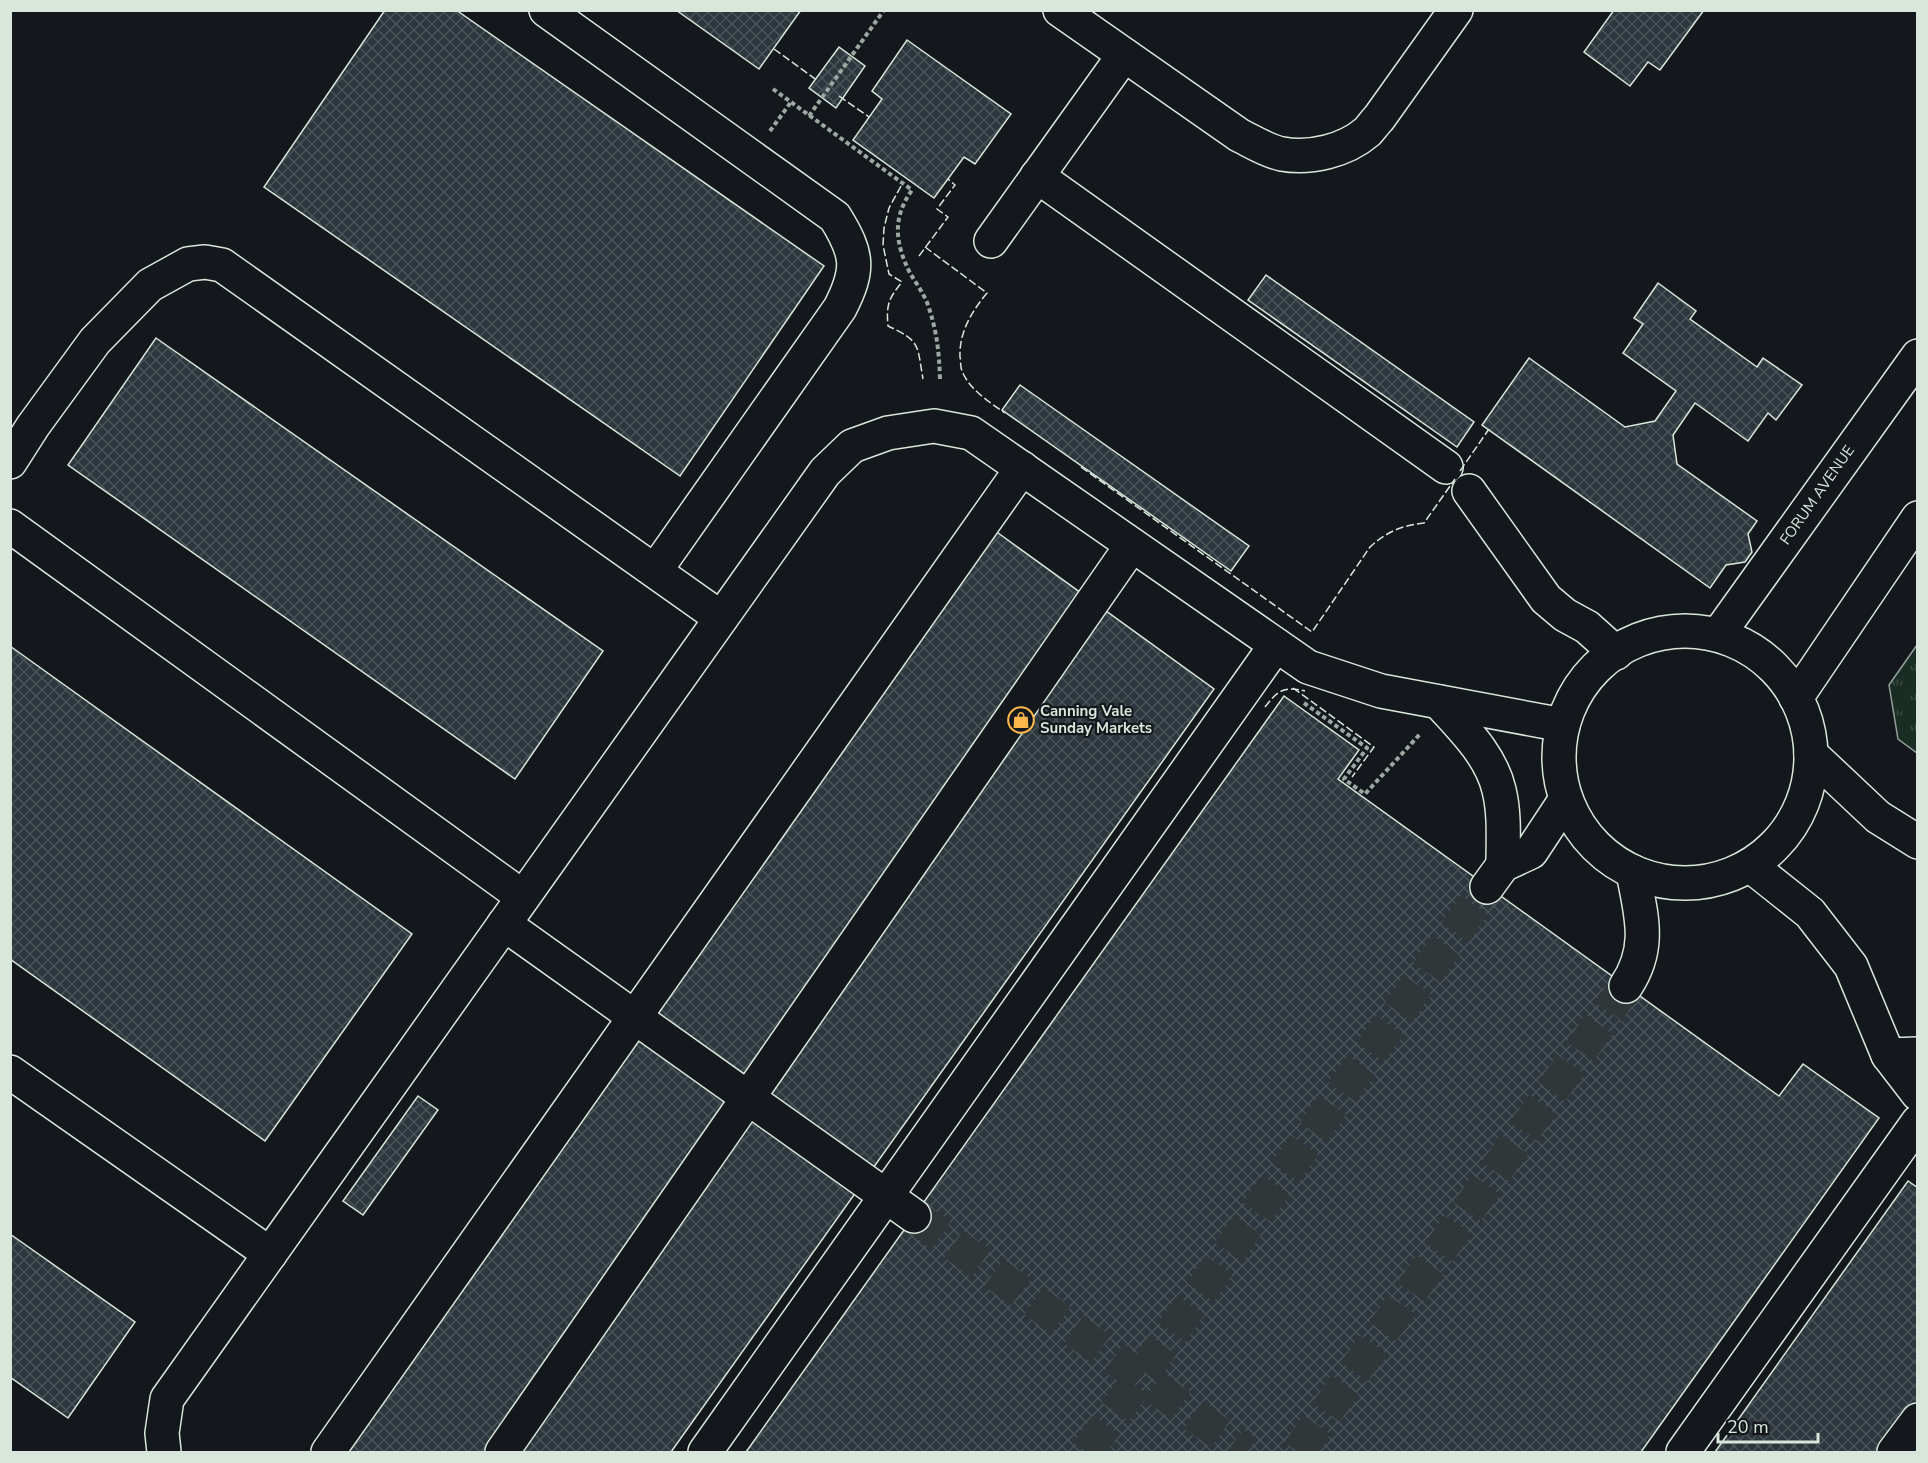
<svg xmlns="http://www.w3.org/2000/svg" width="1928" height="1463" viewBox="0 0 1928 1463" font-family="'Nunito Sans',sans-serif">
	<defs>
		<pattern id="grass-tufts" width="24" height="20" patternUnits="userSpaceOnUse" patternTransform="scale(1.5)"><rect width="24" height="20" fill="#1a2d24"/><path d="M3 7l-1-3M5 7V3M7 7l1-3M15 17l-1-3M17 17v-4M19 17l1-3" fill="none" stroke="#3b4b43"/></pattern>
		<pattern id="building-cross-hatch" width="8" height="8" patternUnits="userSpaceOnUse" patternTransform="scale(1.5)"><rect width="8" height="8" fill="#2c363c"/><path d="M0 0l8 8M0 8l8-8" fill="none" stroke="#4a5358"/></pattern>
	</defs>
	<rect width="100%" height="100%" fill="#14181c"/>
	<!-- grass -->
	<path fill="url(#grass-tufts)" stroke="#939e99" stroke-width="1.5" d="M1917,645V753L1898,739L1889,685Z"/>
	<!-- building -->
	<g fill="url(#building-cross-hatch)" stroke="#d8e6dc" stroke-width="1.5">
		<path d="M385,10H456L824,266L680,476L264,187Z"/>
		<path d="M676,10H801L759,69Z"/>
		<path d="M1614,10H1704L1660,70L1648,62L1630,86L1584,52Z"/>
		<path d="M907,40L1011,114L975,164L964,157L934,198L853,140L882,99L872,91Z"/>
		<path d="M839,47L865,66L836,108L809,88Z"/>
		<path d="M1266,275L1474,422L1457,447L1248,300Z"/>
		<path d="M1658,283L1696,311L1690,319L1757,367L1763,358L1802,385L1776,420L1768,413L1748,441L1695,403L1673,435L1677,464L1757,521L1748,534L1752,552L1745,562L1726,565L1710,588L1482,425L1529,358L1625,427L1655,421L1676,391L1623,353L1643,324L1634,318Z"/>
		<path d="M156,338L603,651L515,779L68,465Z"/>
		<path d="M1020,385L1249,546L1231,571L1002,410Z"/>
		<path d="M987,525L1214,689L671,1452H328Z"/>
		<path d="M10,646L412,934L265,1141L10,959Z"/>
		<path d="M1284,696L1359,750L1338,779L1779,1096L1803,1064L1879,1118L1641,1452H746Z"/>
		<path d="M418,1096L438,1110L363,1215L343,1201Z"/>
		<path d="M1908,1181L1918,1188V1452H1715Z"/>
		<path d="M10,1234L135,1322L68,1418L10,1377Z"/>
	</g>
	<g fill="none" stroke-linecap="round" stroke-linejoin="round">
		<!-- minor-tunnel -->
		<g stroke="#313739" stroke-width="33" stroke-dasharray="33 16" stroke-linecap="butt">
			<path d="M914,1216L1246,1452"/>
			<path d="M1087,1452L1487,887"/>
			<path d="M1298,1452L1626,986"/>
		</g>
		<!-- minor casing -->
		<g stroke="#d8e6dc" stroke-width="36">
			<g id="minor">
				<path d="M546,10L835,217C858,254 860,269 840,308L655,571"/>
				<path d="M1060,10L1239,135C1253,142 1267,151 1282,154C1310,159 1345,151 1367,132C1371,128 1375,122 1379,118L1456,10"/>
				<path d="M1037,176L1446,467"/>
				<path d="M991,241L1124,55"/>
				<path d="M10,462L33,426L95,341L150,285L188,264L205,262L222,265L721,618"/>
				<path d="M1469,491L1546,599L1565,615L1587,627L1616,653"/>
				<path d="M10,526L523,897"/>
				<circle cx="1685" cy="757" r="126"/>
				<path d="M1718,635L1918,356"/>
				<path d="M1796,698L1918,518"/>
				<path d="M1439,702C1462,728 1491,755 1499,790C1505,814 1503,841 1503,865"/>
				<path d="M1811,754L1878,817L1918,842"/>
				<path d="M1751,866L1810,913L1851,966L1888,1055L1918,1054"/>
				<path d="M1487,887L1503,865L1531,852L1566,799"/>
				<path d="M504,924L914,1216"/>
				<path d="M1626,986C1652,947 1641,915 1633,872"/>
				<path d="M1888,1055L1918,1094"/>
				<path d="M10,1072L270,1254"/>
				<path d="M164,1452L162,1433L167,1399L825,472L852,446L888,433L934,426L971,433L1308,667L1381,691L1563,725"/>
				<path d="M328,1452L1022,468"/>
				<path d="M502,1452L1132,545"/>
				<path d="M705,1452L1276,645"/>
				<path d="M1683,1452L1918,1122"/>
				<path d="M1894,1452L1918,1420"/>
			</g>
		</g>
		<!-- path -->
		<g stroke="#9da8a2" stroke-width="4" stroke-dasharray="4.5 3" stroke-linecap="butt">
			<path d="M773,89L912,190C892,218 895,243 910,273C916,283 924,294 928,305C937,332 939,351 940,379"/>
			<path d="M809,116L884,10"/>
			<path d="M770,131L791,102"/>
			<path d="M1304,703L1367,748L1344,779L1365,794L1421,733"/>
		</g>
		<!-- minor -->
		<use href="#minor" stroke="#14181c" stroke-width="33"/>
		<!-- fence -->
		<g stroke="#d8e6dc" stroke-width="1.5" stroke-dasharray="8 3" stroke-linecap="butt">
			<path d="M774,49L818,81"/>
			<path d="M839,96L869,117"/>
			<path d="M901,186L889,208L884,228L883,245L889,274L902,282C889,298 886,304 888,326C921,341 917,345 923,379"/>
			<path d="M925,247L987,293C972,311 959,332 960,357C961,361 960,367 962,371C969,389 989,402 1005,413"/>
			<path d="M919,256L948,217L937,209L955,185L948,179"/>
			<path d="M1081,467L1312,632L1370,547C1386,532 1403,525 1424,523L1455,479"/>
			<path d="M1460,471L1489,429"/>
			<path d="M1293,688L1374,747L1352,777"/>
			<path d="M1265,707C1278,690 1284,686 1305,691"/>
		</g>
	</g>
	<!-- icons -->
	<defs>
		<g id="shop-ring" transform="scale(1.35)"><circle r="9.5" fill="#14181c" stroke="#ffb74d" stroke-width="1.5"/><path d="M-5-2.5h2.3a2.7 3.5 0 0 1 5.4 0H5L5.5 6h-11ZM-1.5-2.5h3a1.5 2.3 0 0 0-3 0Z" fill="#ffb74d"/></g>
	</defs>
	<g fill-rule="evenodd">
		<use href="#shop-ring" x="1021" y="720"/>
	</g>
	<g text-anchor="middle" stroke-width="4.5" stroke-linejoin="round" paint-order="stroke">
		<!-- street labels -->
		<g font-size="15" fill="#d8e6dc" stroke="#14181c">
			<text transform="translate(1817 495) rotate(-55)" y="5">FORUM AVENUE</text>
		</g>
		<!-- poi labels -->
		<g font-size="15" font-weight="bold" fill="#d8e6dc" stroke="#14181c" text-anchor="start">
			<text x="1040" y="716">Canning Vale<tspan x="1040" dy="17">Sunday Markets</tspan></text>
		</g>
	</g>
	<!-- border -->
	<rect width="1928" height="1463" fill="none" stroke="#d8e6dc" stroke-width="24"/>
	<!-- scale -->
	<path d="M1718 1433v9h100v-9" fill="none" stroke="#d8e6dc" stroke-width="3"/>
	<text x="1727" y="1433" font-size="18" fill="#d8e6dc" stroke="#14181c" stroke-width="4.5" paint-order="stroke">20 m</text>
</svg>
